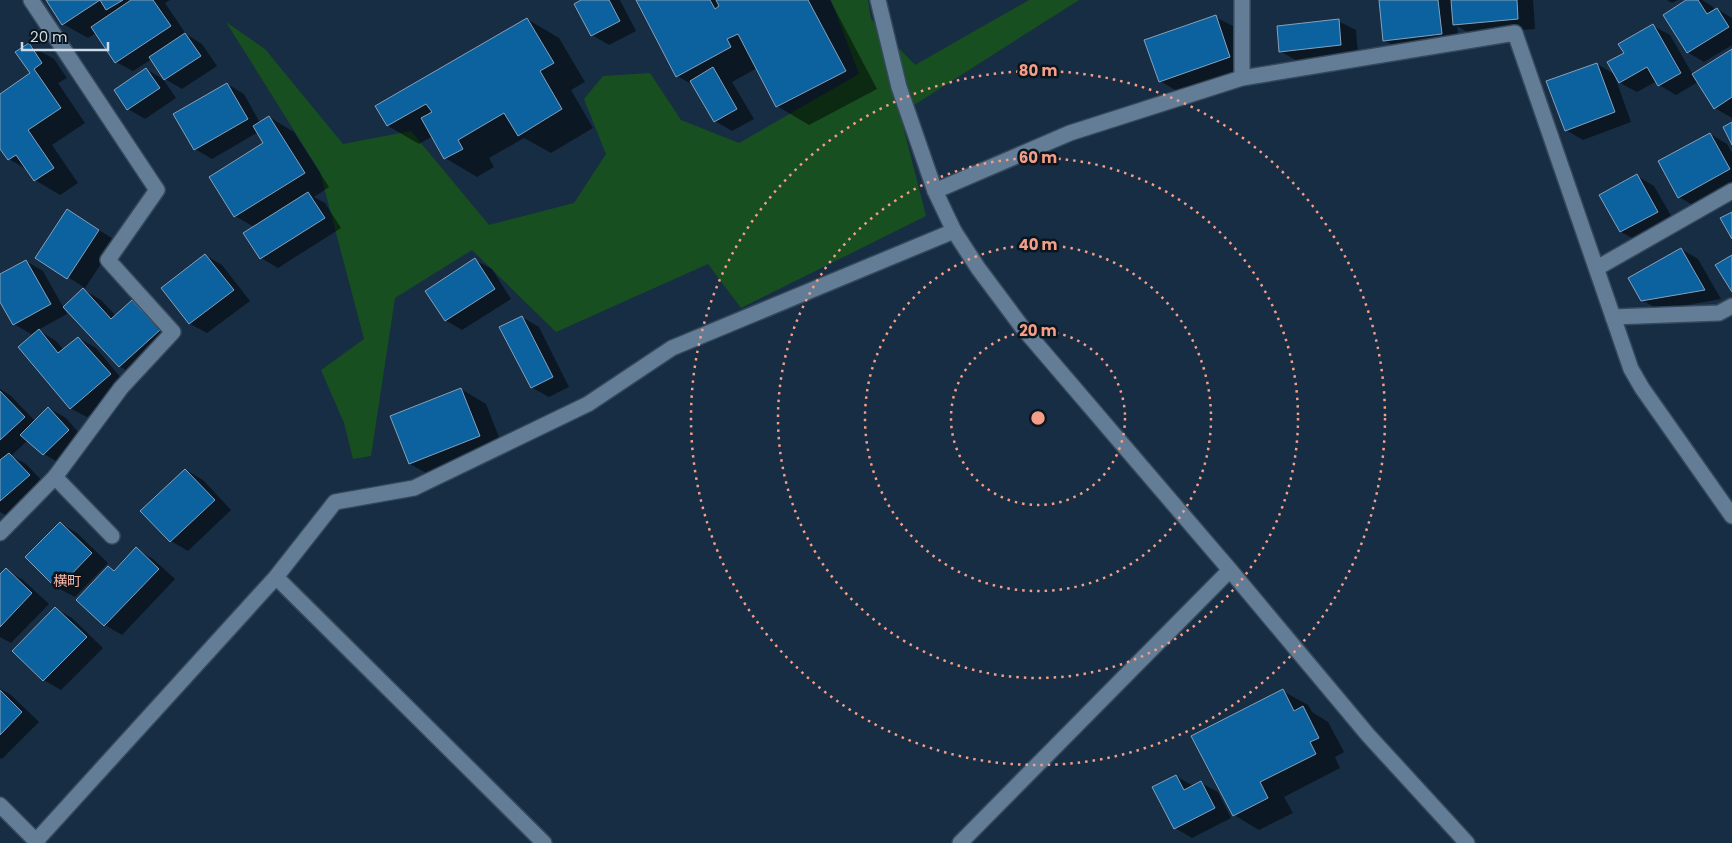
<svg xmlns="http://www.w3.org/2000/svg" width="1732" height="843" viewBox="0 0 1732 843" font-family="Poppins,'Noto Sans JP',sans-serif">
	<rect width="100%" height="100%" fill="#162d43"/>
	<!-- green -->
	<path fill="#184f21" d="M831,0H868L871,19L915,65L1029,0H1079L900,114L926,216L741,308L708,264L556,332L472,250L395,298L371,456L353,459L344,423L321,370L364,339L320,172L226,22L265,49L343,144L411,131L489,225L574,203L606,154L584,99L603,76L650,73L681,120L739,143L859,74Z"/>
	<!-- shadow -->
	<g fill="#0007">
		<path d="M48,0H170L165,3L186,34L202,44L217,66L182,89L165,79L152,59L133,71L116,62L96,33L88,38L63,24Z"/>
		<path d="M584,0H620L636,31L609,45L592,35Z"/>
		<path d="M637,0H830L877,89L809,125L777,106L757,68L732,82L754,119L732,131L715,121L695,86L677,76Z"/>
		<path d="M1380,0H1533L1535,29L1471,34L1457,26L1459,43L1401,50L1384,40Z"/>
		<path d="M1667,0H1678L1672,3Z"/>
		<path d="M1689,0H1702L1712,6L1715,10L1717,9L1732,18V45L1704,62L1687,52Z"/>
		<path d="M1215,17L1233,26L1247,67L1177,91L1160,81Z"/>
		<path d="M527,19L559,38L585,82L571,90L593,128L551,153L524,138L489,158L494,167L477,177L445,158L433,136L419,144L388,126Z"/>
		<path d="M1338,21L1356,30L1358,54L1297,61L1280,51Z"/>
		<path d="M1653,26L1670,35L1693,75L1732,50V118L1715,108L1698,82L1676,95L1659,85L1657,81L1637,92L1620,83L1617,77H1615L1631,122L1583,140L1566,130L1597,64L1616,75L1625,53Z"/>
		<path d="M29,45L54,59L67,78L58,83L85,123L52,145L78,183L60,195L35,180L29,171L9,159L0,147V95L32,74Z"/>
		<path d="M146,69L163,79L176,98L145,119L128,109Z"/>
		<path d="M227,84L244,94L260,123L269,117L294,132L329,187L314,197L325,203L341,228L278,268L261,258L254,227L235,216L265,143L258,132L212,159L195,149Z"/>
		<path d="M1710,134L1727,144L1732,153V187L1696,207L1679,197Z"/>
		<path d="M1637,176L1654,186L1674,221L1638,241L1621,232L1601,196Z"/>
		<path d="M84,220L116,241L85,288L37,257Z"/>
		<path d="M1681,249L1698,259L1721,299L1659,310L1642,300Z"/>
		<path d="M205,255L222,265L250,301L207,333L190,324L163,288Z"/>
		<path d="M475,260L492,269L511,299L462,330L445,320Z"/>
		<path d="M26,261L43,271L67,314L38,330L56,341L64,350L79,338L96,348L127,385L87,417L70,408L37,331L31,334L14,324L0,300V276Z"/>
		<path d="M84,290L101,300L116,316L133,301L150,311L176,340L136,376L119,366Z"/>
		<path d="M522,317L539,327L569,387L549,397L531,387Z"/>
		<path d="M0,389L11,396L35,421L49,408L66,418L85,440L61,464L44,454L28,440L11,456L26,464L46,485L9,517L0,512Z"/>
		<path d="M461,389L486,404L504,450L435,478L410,464L392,416Z"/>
		<path d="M186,470L203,480L231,510L188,551L171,541L142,511Z"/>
		<path d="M60,523L77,533L108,563L75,597L58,588Z"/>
		<path d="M136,549L153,559L175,579L122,635L105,625L78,600L108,567L115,572Z"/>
		<path d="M6,570L23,580L49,604L11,643L0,637V576Z"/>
		<path d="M55,608L72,618L103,648L61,690L44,680L14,651Z"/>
		<path d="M0,689L10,694L39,722L2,759L0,758Z"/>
		<path d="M1283,691L1308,705L1312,712L1328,722L1344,752L1335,757L1340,768L1284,797L1293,813L1259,830L1234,815Z"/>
		<path d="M1176,776L1193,786L1201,783L1218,792L1231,818L1192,838L1175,828Z"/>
	</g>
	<!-- building -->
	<g fill="#0c619f" stroke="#86a1bb">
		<path d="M46,0H123L106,10L100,0L62,25Z"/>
		<path d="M131,0H153L171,26L115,63L91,27Z"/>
		<path d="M581,0H609L620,21L591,36L574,4Z"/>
		<path d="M636,0H710L715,9L719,6L716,0H808L846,71L776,107L738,34L727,39L731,47L676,77Z"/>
		<path d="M1379,0H1438L1442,34L1383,41Z"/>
		<path d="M1451,0H1517L1518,19L1453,25Z"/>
		<path d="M1686,0H1698L1707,14L1717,8L1729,27L1687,53L1663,15Z"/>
		<path d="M1216,15L1230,57L1159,82L1144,40Z"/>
		<path d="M527,18L554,63L540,71L562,109L518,136L504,113L458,140L463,149L444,159L421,118L432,112L426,104L387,126L375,106Z"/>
		<path d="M1339,19L1341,45L1279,52L1277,26Z"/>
		<path d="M1653,24L1681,73L1658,86L1647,67L1619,83L1607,62L1624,53L1618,44Z"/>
		<path d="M185,33L201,56L164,80L149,57Z"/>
		<path d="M29,43L42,63L34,69L61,108L28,130L54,168L34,181L16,155L8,160L0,149V94L30,73L15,52Z"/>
		<path d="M1732,49V97L1714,109L1692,74Z"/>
		<path d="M1597,63L1615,112L1565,131L1546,81Z"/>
		<path d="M713,67L737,109L714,122L690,81Z"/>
		<path d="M146,68L160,88L127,110L114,90Z"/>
		<path d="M227,83L248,119L194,150L173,114Z"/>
		<path d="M269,116L305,173L234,217L209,177L263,143L253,126Z"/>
		<path d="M1732,122V145L1723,127Z"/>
		<path d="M1710,133L1730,169L1678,198L1658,161Z"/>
		<path d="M1637,174L1658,212L1620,232L1599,195Z"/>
		<path d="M308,192L325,218L260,259L243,233Z"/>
		<path d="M67,209L99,230L67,279L35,258Z"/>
		<path d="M1732,212V239L1720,218Z"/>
		<path d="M1681,248L1705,290L1641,301L1628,278Z"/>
		<path d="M205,254L234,290L189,324L161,288Z"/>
		<path d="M1732,255V292L1715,265Z"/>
		<path d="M475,258L495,289L445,321L425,291Z"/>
		<path d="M26,260L51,304L13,325L0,302V274Z"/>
		<path d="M83,288L111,319L132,300L160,330L119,367L63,307Z"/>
		<path d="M522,316L553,377L531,388L499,327Z"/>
		<path d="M39,329L58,353L78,337L111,374L70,409L18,347Z"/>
		<path d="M461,388L480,436L409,464L390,416Z"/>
		<path d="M0,391L25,417L0,440Z"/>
		<path d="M48,407L69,430L43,455L20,435Z"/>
		<path d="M9,453L30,475L0,501V460Z"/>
		<path d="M185,469L215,500L170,542L140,511Z"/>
		<path d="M60,522L92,553L57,589L25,557Z"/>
		<path d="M136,547L159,569L104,626L76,600L108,566L114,571Z"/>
		<path d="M6,568L32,593L0,627V574Z"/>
		<path d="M55,607L87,637L43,681L12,651Z"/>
		<path d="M1283,689L1294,711L1303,706L1319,738L1310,742L1316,754L1260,782L1268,798L1233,816L1191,736Z"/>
		<path d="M0,690L22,712L0,735Z"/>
		<path d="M1176,775L1184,790L1201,781L1215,808L1174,829L1152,787Z"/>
	</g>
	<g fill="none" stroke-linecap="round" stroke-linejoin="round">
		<!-- minor casing -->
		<g stroke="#36485b" stroke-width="18">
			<g id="minor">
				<path d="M878,0L899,87L935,191L954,231L978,268L1022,327L1230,570L1368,735L1467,843"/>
				<path d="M1242,78V0"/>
				<path d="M935,191L1070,133L1242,78L1515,33L1631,369L1642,388L1732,516"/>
				<path d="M1597,268L1732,191"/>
				<path d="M1613,317L1719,313L1732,306"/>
				<path d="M55,477L112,536"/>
				<path d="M0,533L55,477L121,388L173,332L108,260L157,190L31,0"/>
				<path d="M276,577L544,843"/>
				<path d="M0,805L38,843"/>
				<path d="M36,841L276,577L335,502L414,488L588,404L672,348L954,231"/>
				<path d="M960,843L1230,570"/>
			</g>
		</g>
		<!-- minor -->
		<use href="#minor" stroke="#637d96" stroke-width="15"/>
	</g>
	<!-- distance rings -->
	<g fill="none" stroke="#f49e89" stroke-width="2.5" stroke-dasharray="2.5 5">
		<circle cx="1038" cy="418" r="87"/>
		<circle cx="1038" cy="418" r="173"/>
		<circle cx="1038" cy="418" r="260"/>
		<circle cx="1038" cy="418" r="347"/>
	</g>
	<g text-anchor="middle" stroke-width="5" stroke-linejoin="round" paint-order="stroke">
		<!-- neighbourhood labels -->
		<g font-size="14" fill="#f8b7a7" stroke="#0b151e">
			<text x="67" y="586">横町</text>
		</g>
	</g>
	<circle cx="1038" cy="418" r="8" fill="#f49e89" stroke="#0b151e" stroke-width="2.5"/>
	<g font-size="15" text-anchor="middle" font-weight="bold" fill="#f49e89" stroke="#0b151e" stroke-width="5" stroke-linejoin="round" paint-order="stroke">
		<text x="1038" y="76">80 m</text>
		<text x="1038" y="163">60 m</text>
		<text x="1038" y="250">40 m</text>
		<text x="1038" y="336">20 m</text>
	</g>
	<!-- scale -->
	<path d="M22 42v8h86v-8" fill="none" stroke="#cddbe9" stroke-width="2.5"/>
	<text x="30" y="42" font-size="15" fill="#cddbe9" stroke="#0b151e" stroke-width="4" paint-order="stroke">20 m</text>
</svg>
